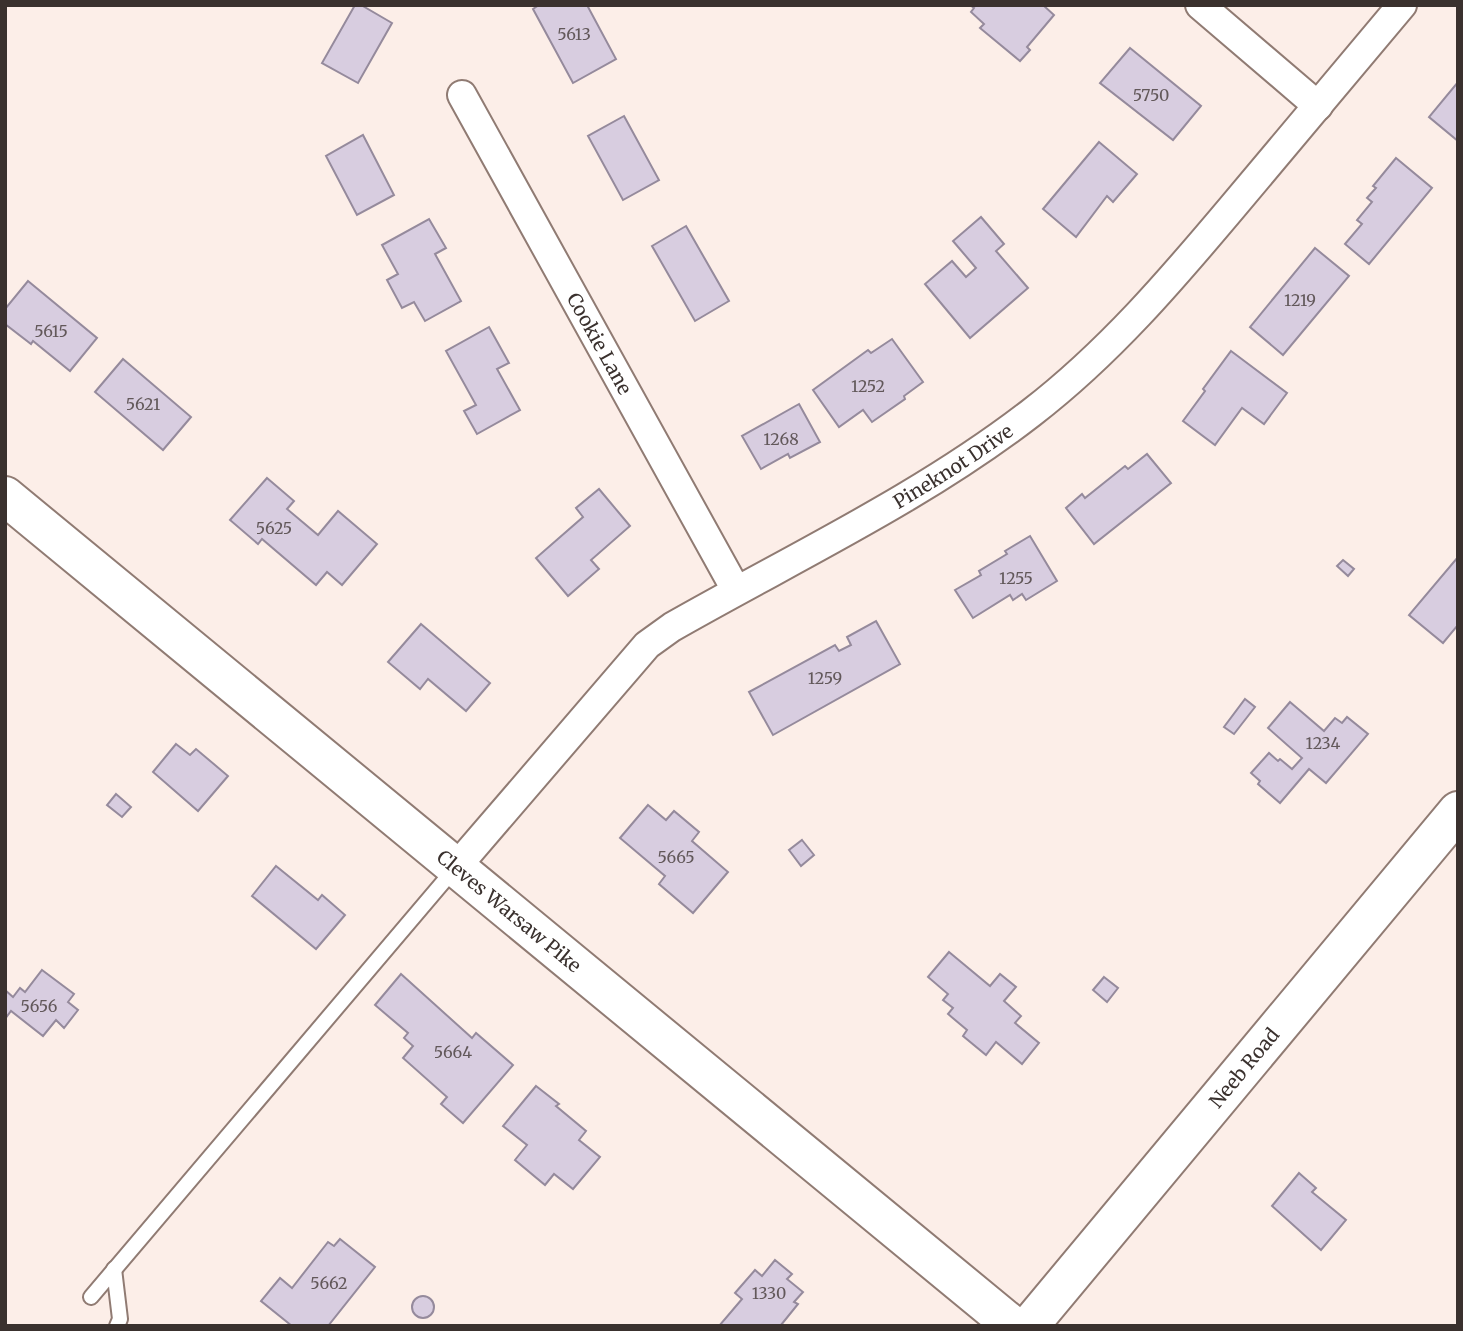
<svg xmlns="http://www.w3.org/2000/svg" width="1463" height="1331" viewBox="0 0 1463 1331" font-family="Merriweather,serif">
	<rect width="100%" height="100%" fill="#fceee8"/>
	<!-- building -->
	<g fill="#d8cde0" stroke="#958a9c" stroke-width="2">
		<path d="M355,5H361L392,23L358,83L322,63Z"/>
		<path d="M539,5H587L616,59L573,83L533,9Z"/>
		<path d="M970,5H1043L1054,15L1027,47L1030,50L1020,61L980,28L984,24L971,12L974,8Z"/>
		<path d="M1130,48L1201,106L1173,140L1100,83Z"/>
		<path d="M1458,82V141L1429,117Z"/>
		<path d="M624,116L659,180L623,200L588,136Z"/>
		<path d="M363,135L394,195L357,215L326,156Z"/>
		<path d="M1099,142L1137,174L1113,202L1107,196L1076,237L1043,209Z"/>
		<path d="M1396,158L1432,188L1369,264L1345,244L1362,224L1357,220L1372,202L1367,198L1376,188L1373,186Z"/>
		<path d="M981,217L1004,244L996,251L1028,288L970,338L925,284L952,261L966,277L976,268L953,241Z"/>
		<path d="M429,219L446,248L435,254L461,301L425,321L414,302L402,308L387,280L398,274L382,245Z"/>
		<path d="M686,226L729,301L695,321L652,246Z"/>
		<path d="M1315,248L1349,276L1283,355L1250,327Z"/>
		<path d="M28,281L97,338L70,371L33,341L31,344L5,324V309Z"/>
		<path d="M489,327L509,363L497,369L520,410L477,434L464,411L476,405L446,351Z"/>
		<path d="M892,339L923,382L904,396L905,399L872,422L863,410L839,427L813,390L868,350L871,353Z"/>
		<path d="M1231,351L1287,393L1264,424L1242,408L1215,445L1183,421L1205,391L1203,389Z"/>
		<path d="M123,359L191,417L163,450L95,392Z"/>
		<path d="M799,404L820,442L790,458L788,454L761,469L742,436Z"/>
		<path d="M1147,454L1171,483L1094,544L1066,508L1082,494L1085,498L1125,466L1128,469Z"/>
		<path d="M267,478L294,501L287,509L318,535L338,511L377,544L342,585L327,572L316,585L262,539L258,544L230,520Z"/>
		<path d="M599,489L630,526L591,560L599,569L568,596L536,558L583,517L576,508Z"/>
		<path d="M1030,536L1057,581L1026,600L1022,594L1013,600L1010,595L973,618L955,590L981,575L979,571L1007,554L1005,551Z"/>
		<path d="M1458,557V625L1443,643L1409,615Z"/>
		<path d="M1343,560L1354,569L1348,576L1337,566Z"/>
		<path d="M876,621L900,664L773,735L749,692L835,645L839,651L851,645L847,637Z"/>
		<path d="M421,624L490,683L466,711L428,679L420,689L388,662Z"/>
		<path d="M1245,699L1255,707L1234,734L1224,727Z"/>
		<path d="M1290,702L1324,731L1335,718L1342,723L1347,717L1368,734L1326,783L1309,769L1280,803L1258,784L1260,781L1251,773L1269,753L1278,761L1280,759L1292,769L1302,758L1268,728Z"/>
		<path d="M176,744L190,755L196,749L228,776L198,811L153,772Z"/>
		<path d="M116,794L131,807L122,817L107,805Z"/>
		<path d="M648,805L666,820L674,811L699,832L692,841L728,872L693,913L659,884L665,876L620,838Z"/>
		<path d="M802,840L814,855L801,866L789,850Z"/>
		<path d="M276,866L318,900L322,895L345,915L316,949L252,896Z"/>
		<path d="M949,952L990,986L1000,974L1016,987L1004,1001L1021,1016L1015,1023L1039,1043L1022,1064L996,1042L986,1055L963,1036L967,1030L948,1014L953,1008L943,1000L948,994L928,977Z"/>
		<path d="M42,970L74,994L68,1002L78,1010L64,1028L56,1020L43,1036L11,1011L5,1019V990L13,997L20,988L25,992Z"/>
		<path d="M401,974L472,1038L476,1033L513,1065L463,1123L441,1104L447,1097L403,1058L413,1046L404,1038L408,1033L375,1005Z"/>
		<path d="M1104,977L1118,988L1107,1002L1093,990Z"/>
		<path d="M536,1086L559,1104L556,1106L586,1131L579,1140L600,1157L573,1189L554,1174L545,1185L515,1160L527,1145L503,1126Z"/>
		<path d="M1299,1173L1316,1188L1312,1192L1346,1220L1321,1250L1272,1206Z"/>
		<path d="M340,1239L375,1267L328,1326H292L261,1301L280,1278L292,1288L328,1242L334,1246Z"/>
		<path d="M775,1260L792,1274L787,1279L803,1292L794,1302L798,1304L781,1325L783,1326H719L742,1299L735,1293L755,1270L762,1276Z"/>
		<circle cx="423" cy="1307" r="11"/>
	</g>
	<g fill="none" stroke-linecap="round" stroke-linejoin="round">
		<!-- lane casing -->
		<g stroke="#907b73" stroke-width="18">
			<g id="lane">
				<path d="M114,1269L120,1319L117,1326"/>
				<path d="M91,1297L456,867"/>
			</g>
		</g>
		<!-- street casing -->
		<g stroke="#907b73" stroke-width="32">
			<g id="street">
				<path d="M1200,5L1318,106"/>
				<path id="s1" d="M462,95L736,590"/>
				<path id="s2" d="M457,866L647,645L672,627C793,558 921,498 1031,413C1109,353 1172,279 1235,204C1290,138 1346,72 1402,5"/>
			</g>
		</g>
		<!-- secondary casing -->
		<g stroke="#907b73" stroke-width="42">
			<g id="secondary">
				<path id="s3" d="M5,496L1013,1326"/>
				<path id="s4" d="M1029,1326L1458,811"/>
			</g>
		</g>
		<!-- lane -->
		<use href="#lane" stroke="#fff" stroke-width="14"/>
		<!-- street -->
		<use href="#street" stroke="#fff" stroke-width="28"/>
		<!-- secondary -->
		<use href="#secondary" stroke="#fff" stroke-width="38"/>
	</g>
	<g text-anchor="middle" stroke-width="5" stroke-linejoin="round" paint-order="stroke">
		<!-- number labels -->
		<g font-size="16" fill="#62585a">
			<text x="574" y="40">5613</text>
			<text x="1151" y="101">5750</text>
			<text x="1300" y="306">1219</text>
			<text x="51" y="337">5615</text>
			<text x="868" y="392">1252</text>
			<text x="143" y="410">5621</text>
			<text x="781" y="445">1268</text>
			<text x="274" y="534">5625</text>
			<text x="1016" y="584">1255</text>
			<text x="825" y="684">1259</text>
			<text x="1323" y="749">1234</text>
			<text x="676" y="863">5665</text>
			<text x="39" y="1012">5656</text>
			<text x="453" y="1058">5664</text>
			<text x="329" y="1289">5662</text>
			<text x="769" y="1299">1330</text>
		</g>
		<!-- street labels -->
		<g font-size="19" fill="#3a312e" stroke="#fff">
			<text dy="7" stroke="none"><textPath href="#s1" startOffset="284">Cookie Lane</textPath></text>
			<text dy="7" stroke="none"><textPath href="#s2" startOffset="646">Pineknot Drive</textPath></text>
			<text dy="7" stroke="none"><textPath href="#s3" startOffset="653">Cleves Warsaw Pike</textPath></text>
			<text dy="7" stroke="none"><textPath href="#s4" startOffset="336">Neeb Road</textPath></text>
		</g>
	</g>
	<!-- border -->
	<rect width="1463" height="1331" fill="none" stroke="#3a312e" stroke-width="14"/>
</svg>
